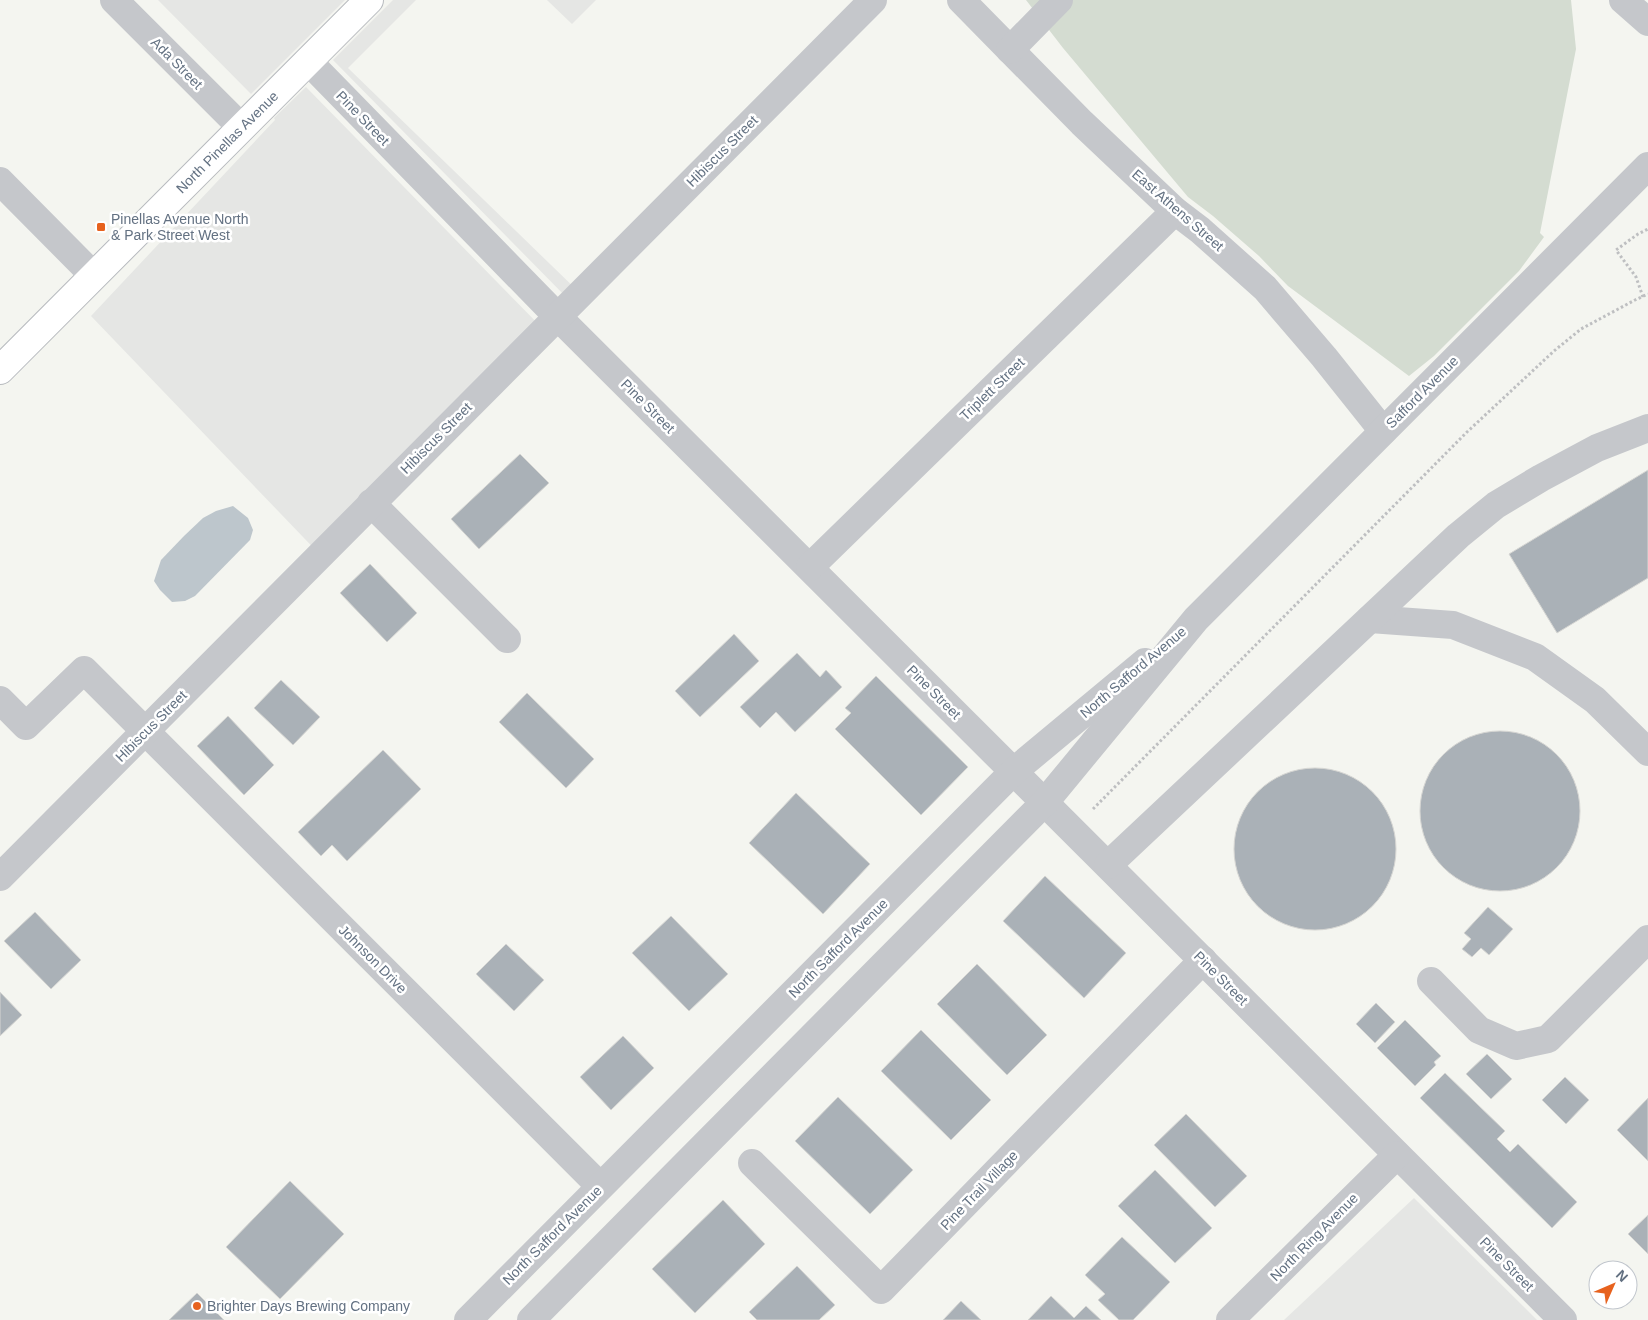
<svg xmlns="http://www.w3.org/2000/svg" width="1648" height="1320" viewBox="0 0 1648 1320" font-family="Helvetica,sans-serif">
	<rect width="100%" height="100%" fill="#f4f5f0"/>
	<!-- built -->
	<g fill="#e5e6e4">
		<path d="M158,0H345L251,94Z"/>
		<path d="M393,0H416L348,68L584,297L571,302L333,60Z"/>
		<path d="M547,0H596L572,24Z"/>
		<path d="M306,87L548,334L327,562L91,316L275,120L274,118Z"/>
		<path d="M1414,1198L1537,1320H1284Z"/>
	</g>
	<!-- green -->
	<path fill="#d4dcd1" d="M1026,0H1571L1576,49L1540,233L1544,237L1519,271L1434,356L1409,376L1288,286L1259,256L1213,216L1188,197L1063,48Z"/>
	<!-- water -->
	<path fill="#bdc6cc" d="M233,506L248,518L253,530L250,540L195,596L185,601L172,602L160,590L154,581L161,560L184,536L203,518L216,511Z"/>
	<!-- building -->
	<g fill="#aab1b7" stroke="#d6d6d3">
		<path d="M520,454L549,483L479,549L451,519Z"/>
		<path d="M1648,470V578L1557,633L1509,554Z"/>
		<path d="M370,564L417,613L387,642L340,593Z"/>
		<path d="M734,634L759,661L700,717L675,691Z"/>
		<path d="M797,653L820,677L826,670L842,687L795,732L776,712L760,728L740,707Z"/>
		<path d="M876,676L968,767L921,815L835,729L851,713L845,708Z"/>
		<path d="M281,680L320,717L293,745L254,708Z"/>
		<path d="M527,693L594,759L566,788L499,722Z"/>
		<path d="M228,716L274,765L244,795L197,746Z"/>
		<circle cx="1500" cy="811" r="80"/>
		<path d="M383,750L421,789L347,861L332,845L321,856L298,832Z"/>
		<circle cx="1315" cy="849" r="81"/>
		<path d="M796,793L870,864L823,914L749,843Z"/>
		<path d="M1045,876L1126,953L1084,998L1003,921Z"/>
		<path d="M1488,907L1513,929L1489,955L1481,948L1472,957L1462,949L1471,939L1464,933Z"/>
		<path d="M35,912L81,960L51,989L4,941Z"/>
		<path d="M671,916L728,974L689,1011L632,953Z"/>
		<path d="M506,944L544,980L514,1011L476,974Z"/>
		<path d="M977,964L1047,1035L1007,1075L937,1004Z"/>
		<path d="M0,992L22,1015L0,1036Z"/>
		<path d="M1376,1003L1395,1022L1375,1043L1356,1024Z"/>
		<path d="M1405,1020L1441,1056L1434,1062L1436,1065L1415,1086L1377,1048Z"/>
		<path d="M921,1030L991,1100L951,1140L881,1071Z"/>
		<path d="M623,1036L654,1068L611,1110L580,1077Z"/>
		<path d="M1487,1054L1512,1079L1491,1099L1466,1074Z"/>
		<path d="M1445,1073L1505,1131L1497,1139L1510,1152L1518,1144L1577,1202L1552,1228L1420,1098Z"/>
		<path d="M1565,1077L1589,1100L1566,1124L1542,1100Z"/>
		<path d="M838,1097L913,1170L870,1214L795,1141Z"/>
		<path d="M1648,1098V1161L1617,1130Z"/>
		<path d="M1186,1114L1247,1176L1215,1207L1154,1145Z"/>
		<path d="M1155,1170L1212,1228L1175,1263L1118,1206Z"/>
		<path d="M290,1181L344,1234L280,1299L226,1247Z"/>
		<path d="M723,1200L765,1244L695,1313L652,1269Z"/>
		<path d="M1648,1215V1254L1628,1234Z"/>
		<path d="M1122,1237L1170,1282L1133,1320H1119L1098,1300L1105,1294L1085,1275Z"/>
		<path d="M797,1266L835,1305L819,1320H757L749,1312Z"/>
		<path d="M197,1293L224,1320H169Z"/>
		<path d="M1051,1296L1074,1318L1086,1306L1101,1320H1028Z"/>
		<path d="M961,1301L981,1320H943Z"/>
	</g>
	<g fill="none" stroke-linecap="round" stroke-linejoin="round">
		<!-- major casing -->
		<g stroke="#b7babe" stroke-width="30">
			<path id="major" d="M0,370L369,0"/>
		</g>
		<!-- path -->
		<g stroke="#bebfc1" stroke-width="3" stroke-dasharray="2.5 2.5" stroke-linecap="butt">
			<path d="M1643,297L1636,277L1616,250L1638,234L1648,229"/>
			<path d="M1093,809L1467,432L1554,351L1581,329L1635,300L1648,294"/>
		</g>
		<!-- minor -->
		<g stroke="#c5c7cb" stroke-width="28">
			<path d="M114,0L241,127"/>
			<path d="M961,0L1082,123L1175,211L1200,230L1265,288L1324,357L1383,431"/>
			<path d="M1623,0L1648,22"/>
			<path d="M1010,50L1059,0"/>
			<path d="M308,61L557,316L1563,1320"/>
			<path d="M0,181L93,275"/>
			<path d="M371,503L507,639"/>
			<path d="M810,567L1175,211"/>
			<path d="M1370,619L1453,625L1535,657L1595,700L1648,752"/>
			<path d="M0,700L26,726L84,670L600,1186"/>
			<path d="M1108,865L1458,536L1496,505L1541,478L1597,448L1648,428"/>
			<path d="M0,877L873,0"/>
			<path d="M1431,981L1479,1030L1516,1046L1548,1039L1648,939"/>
			<path d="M752,1163L881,1290L1203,960"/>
			<path d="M468,1320L1014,771L1145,662"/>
			<path d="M531,1320L1045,802L1196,619L1648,166"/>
			<path d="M1230,1320L1397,1155"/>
		</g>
		<!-- major -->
		<use href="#major" stroke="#fff" stroke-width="28"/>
	</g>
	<!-- markers -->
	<g fill="#e7621e" stroke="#fff" stroke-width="2">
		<rect x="96" y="222" width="10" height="10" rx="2.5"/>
		<circle cx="197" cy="1306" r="5"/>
	</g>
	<g text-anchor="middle" stroke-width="5" stroke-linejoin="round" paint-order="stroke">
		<!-- street labels -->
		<g font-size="14" fill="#637182" stroke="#fff">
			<text transform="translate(177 63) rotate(45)" y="5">Ada Street</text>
			<text transform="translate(363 118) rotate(46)" y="5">Pine Street</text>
			<text transform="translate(227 142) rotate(-45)" y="5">North Pinellas Avenue</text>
			<text transform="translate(722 151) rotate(-45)" y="5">Hibiscus Street</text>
			<text transform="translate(1178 210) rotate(41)" y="5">East Athens Street</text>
			<text transform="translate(992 389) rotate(-44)" y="5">Triplett Street</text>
			<text transform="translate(1422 392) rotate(-45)" y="5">Safford Avenue</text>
			<text transform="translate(648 406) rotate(45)" y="5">Pine Street</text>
			<text transform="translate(436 438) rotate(-45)" y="5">Hibiscus Street</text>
			<text transform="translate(1133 672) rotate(-40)" y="5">North Safford Avenue</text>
			<text transform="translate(934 692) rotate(45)" y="5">Pine Street</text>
			<text transform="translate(151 726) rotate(-45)" y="5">Hibiscus Street</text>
			<text transform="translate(838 948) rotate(-45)" y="5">North Safford Avenue</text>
			<text transform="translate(373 959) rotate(45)" y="5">Johnson Drive</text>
			<text transform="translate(1221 978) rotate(45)" y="5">Pine Street</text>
			<text transform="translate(979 1190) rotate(-46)" y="5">Pine Trail Village</text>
			<text transform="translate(552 1235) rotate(-45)" y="5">North Safford Avenue</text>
			<text transform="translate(1314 1237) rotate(-45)" y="5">North Ring Avenue</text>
			<text transform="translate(1507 1264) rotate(45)" y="5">Pine Street</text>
		</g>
		<!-- poi labels -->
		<g font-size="14" fill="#637182" stroke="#fff" text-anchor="start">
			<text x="111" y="224">Pinellas Avenue North<tspan x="111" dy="16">&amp; Park Street West</tspan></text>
			<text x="207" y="1311">Brighter Days Brewing Company</text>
		</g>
	</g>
	<!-- north arrow -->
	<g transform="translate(1613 1285) rotate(45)"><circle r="24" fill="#ffffff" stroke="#c1c6cd"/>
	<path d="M0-4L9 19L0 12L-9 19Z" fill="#e7621e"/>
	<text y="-8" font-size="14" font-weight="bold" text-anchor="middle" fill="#637182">N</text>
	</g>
</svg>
